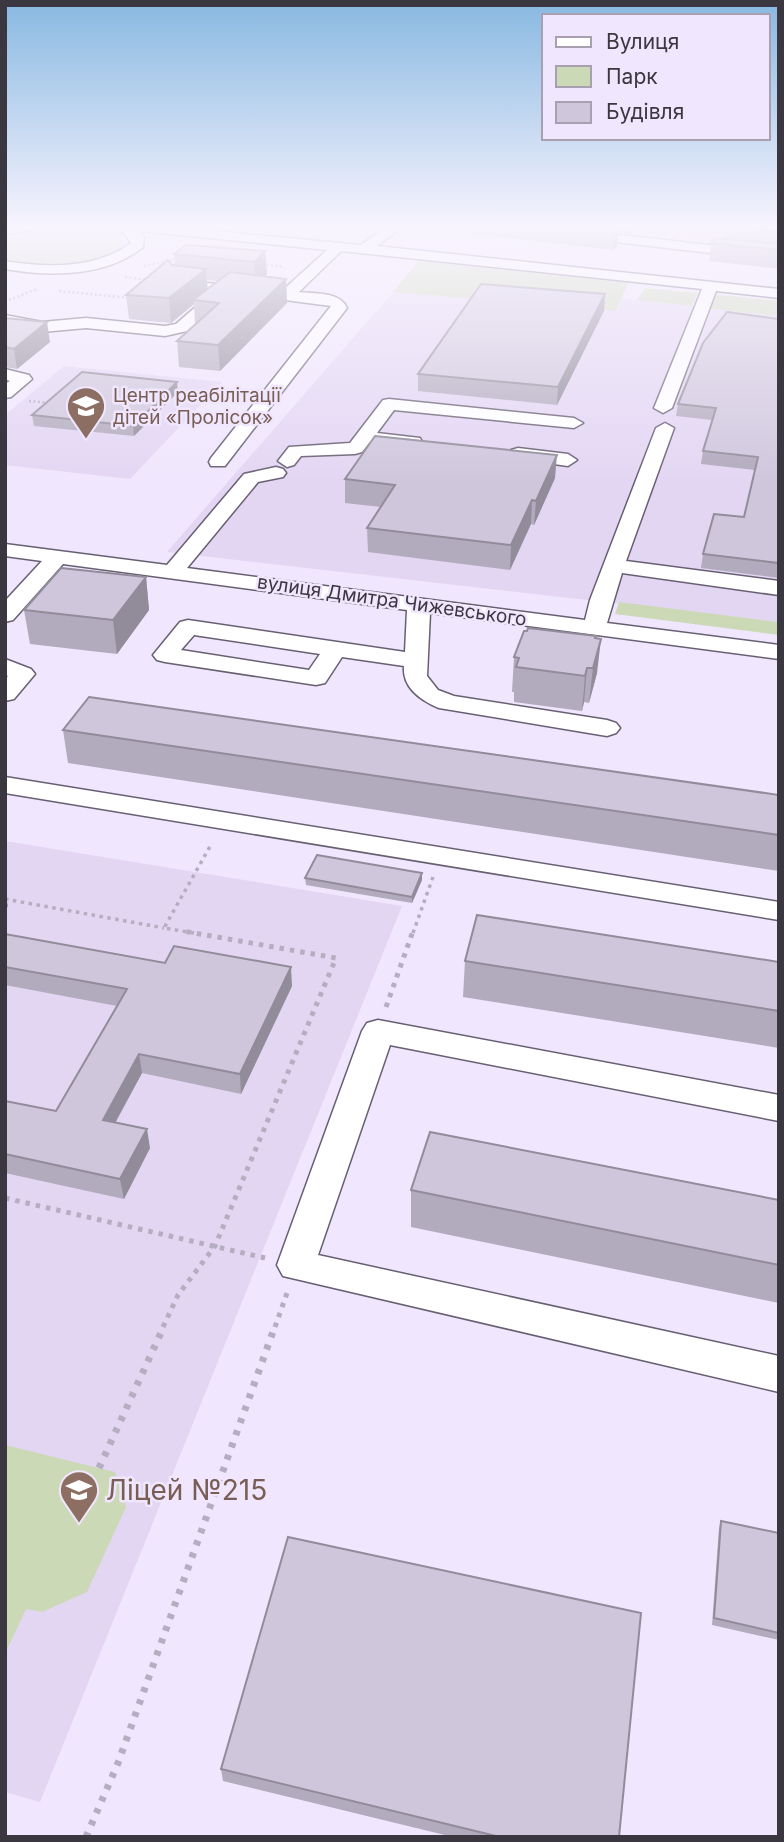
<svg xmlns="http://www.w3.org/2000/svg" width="784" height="1842" viewBox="0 0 784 1842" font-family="Inter,sans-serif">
	<rect width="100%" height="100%" fill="#f0e6fd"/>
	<!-- built -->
	<g fill="#e3d6f3">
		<path d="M685,225H779V249L674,237Z"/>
		<path d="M393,292L616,311L622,298L779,316V622L167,552Z"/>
		<path d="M64,366L222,382L130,479L5,465V415Z"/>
		<path d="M5,841L402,906L40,1802L5,1792Z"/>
	</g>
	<!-- green -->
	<g fill="#cbd9b6">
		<path d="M59,227C77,227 116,223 125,244C108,269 32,270 5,259V238L38,229Z"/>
		<path d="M419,261L628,283L616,311L393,292Z"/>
		<path d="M645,288L698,293L692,306L637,300Z"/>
		<path d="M713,294L779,301V316L706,308Z"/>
		<path d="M619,602L779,622V635L615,614Z"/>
		<path d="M5,1445L115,1472L126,1507L87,1592L42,1612L26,1609L5,1654Z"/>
	</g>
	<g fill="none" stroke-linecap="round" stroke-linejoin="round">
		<!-- minor casing -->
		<g stroke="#685f72" stroke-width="3">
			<g id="minor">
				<path d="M15,225H39L37,228L5,235V227Z"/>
				<path d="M104,225H153L361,245L389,225H404L377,246L779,289V298L716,291L672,408L663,413L654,408L702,289L341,251L299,292C314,294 340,291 347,308L225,466H211L209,462L211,458L331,306L230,293L187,331L165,336L86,328L42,332L5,325V315L42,322L86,318L165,326L176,324L214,291L174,286L172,283L174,280L283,290L327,250L139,231L144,237L143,247C106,277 50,277 5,269V261C46,268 97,269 131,243L124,233Z"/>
				<path d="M577,230L779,253V261L572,237V231Z"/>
				<path d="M5,369L29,375L32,379L11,397L5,398V384L10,381L5,379Z"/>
				<path d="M389,399L574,418L583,423L574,428L394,410L377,433L420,438L422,442L420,446L369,443L362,452L355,454L301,456L294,465L287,467L278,461L289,447L350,443L383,400Z"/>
				<path d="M665,423L674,428L626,561L779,581V595L622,573L607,623L779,645V659L430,613L427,676L438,690L454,696L607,720L616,723L620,728L616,733L607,736L439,708C422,701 402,688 404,666L342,657L325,683L316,685L165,662L157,660L153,655L180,622L188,620L405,652L407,610L63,564L13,620L5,622V601L42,561L5,556V544L167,565L244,474L276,467L283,469L286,473L283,477L258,482L187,568L585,620L590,600L656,428ZM194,635L320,654L309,670L181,650Z"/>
				<path d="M518,448L568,454L577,460L568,466L511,458L509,454L511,450Z"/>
				<path d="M5,659L31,669L35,674L14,699L5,701V679L8,676L5,675Z"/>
				<path d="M5,777L779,902V920L5,793Z"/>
				<path d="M378,1020L779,1095V1121L390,1045L318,1255L779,1356V1392L283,1276L277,1265L362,1031L367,1023Z"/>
			</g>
		</g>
		<!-- path-far3 -->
		<g stroke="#b5adc0" stroke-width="2.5" stroke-dasharray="2 2.5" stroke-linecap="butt">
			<path d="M262,264L285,267"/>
			<path d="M144,266L177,259"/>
			<path d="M125,277L147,280"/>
			<path d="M59,291L130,298"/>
			<path d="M9,300L37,289"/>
			<path d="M29,401L52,403"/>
		</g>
		<!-- path-far2 -->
		<g stroke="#b5adc0" stroke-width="3.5" stroke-dasharray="3.5 4.5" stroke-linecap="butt">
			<path d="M5,899L164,928"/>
			<path d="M194,933L164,928L212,843"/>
			<path d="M413,933L433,877"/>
		</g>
		<!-- path-far1 -->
		<g stroke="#b5adc0" stroke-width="5" stroke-dasharray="4.5 6" stroke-linecap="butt">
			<path d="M386,1007L413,931"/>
			<path d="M5,1198L265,1258"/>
			<path d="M163,1327L178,1295L215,1246L336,958L183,931"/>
			<path d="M275,1327L287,1293"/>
		</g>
		<!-- path -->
		<g stroke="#b5adc0" stroke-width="7" stroke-dasharray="5 8" stroke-linecap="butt">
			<path d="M99,1468L164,1326"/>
			<path d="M86,1837L118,1763L275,1326"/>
		</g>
		<!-- minor -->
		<use href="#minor" fill="#fff" fill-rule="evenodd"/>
	</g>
	<!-- wall -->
	<g fill="#b2aabd" fill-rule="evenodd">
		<path d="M423,225H637L629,234L618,233L617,246L613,250L423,228Z"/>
		<path d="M779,225V269L709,261L711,243L723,239L724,226Z"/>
		<path d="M265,251L267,274L264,276L286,279L287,303L220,371L179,367L177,341L195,324L194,304L171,323L129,319L126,295L172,265L175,266L174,254ZM207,280L218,281L207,290Z"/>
		<path d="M605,294L604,311L557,405L418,391V374Z"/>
		<path d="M5,318L50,342L17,369L5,367Z"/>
		<path d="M779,319V578L701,568L703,554L744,517L755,470L701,464L703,451L712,420L676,416L678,404Z"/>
		<path d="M178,392L134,436L34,426L32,415Z"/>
		<path d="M555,478L534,525L531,524L510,570L368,552L367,528L381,507L345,503V479Z"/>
		<path d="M146,577L149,610L117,654L30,644L24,610Z"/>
		<path d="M596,636L597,673L589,703L584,702L582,711L514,702V692H512L514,657Z"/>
		<path d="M63,730L779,795V871L68,763Z"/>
		<path d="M305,878L422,880L412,903L306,885Z"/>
		<path d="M5,934L292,986L241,1094L142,1073L116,1122L150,1148L124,1199L5,1173V1101L56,1111L117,1006L5,985Z"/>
		<path d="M465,961L779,962V1048L463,997Z"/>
		<path d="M411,1190L779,1200V1303L411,1227Z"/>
		<path d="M721,1521L779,1533V1640L712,1625L719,1528Z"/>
		<path d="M221,1769L619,1837H453L223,1781Z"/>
	</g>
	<!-- shaded-wall -->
	<g fill="#918b9a">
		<path d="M618,225H619L617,246L613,250L615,228Z"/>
		<path d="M629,225H637L629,234Z"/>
		<path d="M265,251L267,274L256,285L254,262Z"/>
		<path d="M206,269L208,293L193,300L194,304L171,323L169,298Z"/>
		<path d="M286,279L287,303L220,371L218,345Z"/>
		<path d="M605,294L604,311L557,405L558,387Z"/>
		<path d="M47,322L50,342L17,369L14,349Z"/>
		<path d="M177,382L178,392L134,436L133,426Z"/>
		<path d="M557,455L555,478L534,525L536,501Z"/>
		<path d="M532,500L531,524L510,570L511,545Z"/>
		<path d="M146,577L149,610L117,654L113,620Z"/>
		<path d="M601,639L597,673L589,703L593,668Z"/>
		<path d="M587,668L584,702L582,711L585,676Z"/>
		<path d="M422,873V880L412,903V897Z"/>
		<path d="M5,894L8,906L5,910Z"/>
		<path d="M291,967L292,986L241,1094L240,1074Z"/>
		<path d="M139,1054L142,1073L106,1139L103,1120Z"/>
		<path d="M147,1129L150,1148L124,1199L120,1179Z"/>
	</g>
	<!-- building -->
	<g fill="#cfc6dc" stroke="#918b9a" stroke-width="2">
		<path d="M586,225H618L615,228Z"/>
		<path d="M726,225H779V232L724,226Z"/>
		<path d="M715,238L779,244V250L711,243Z"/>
		<path d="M186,245L265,251L254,262L174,254Z"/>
		<path d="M168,260L172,265L206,269L169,298L126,295Z"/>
		<path d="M230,272L286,279L218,345L177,341L219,303L193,300Z"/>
		<path d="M481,284L605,294L558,387L418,374Z"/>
		<path d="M727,312L779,319V563L703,554L714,514L744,517L758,457L703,451L716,408L678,404L703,343Z"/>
		<path d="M5,318L47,322L14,349L5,347Z"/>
		<path d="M82,372L177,382L133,426L32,415Z"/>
		<path d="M375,436L557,455L536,501L532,500L511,545L367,528L395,485L345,479Z"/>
		<path d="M61,568L146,577L113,620L24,610Z"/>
		<path d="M528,628L596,636L595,638L601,639L593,668H587L585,676L516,667L519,658L514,657L524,631H527Z"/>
		<path d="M89,697L779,795V835L63,730Z"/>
		<path d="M317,855L422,873L412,897L305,878Z"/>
		<path d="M477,915L779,962V1011L465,961Z"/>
		<path d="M5,934L165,963L174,946L291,967L240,1074L139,1054L103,1120L147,1129L120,1179L5,1154V1101L56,1111L127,989L5,967Z"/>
		<path d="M430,1132L779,1200V1265L411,1190Z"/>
		<path d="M721,1521L779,1533V1633L714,1618Z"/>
		<path d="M288,1537L641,1613L619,1837H500L221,1769Z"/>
	</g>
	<!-- sky -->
	<linearGradient id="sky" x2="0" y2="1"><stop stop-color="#88b8e1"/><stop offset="0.47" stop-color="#f8f4fe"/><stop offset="1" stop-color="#f8f4fe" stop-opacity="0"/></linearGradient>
	<rect width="784" height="483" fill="url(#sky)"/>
	<!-- icons -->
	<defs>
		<g id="school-pin" transform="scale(2.0125)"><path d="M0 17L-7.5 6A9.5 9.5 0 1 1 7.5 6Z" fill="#8d6e63" stroke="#f0e6fd"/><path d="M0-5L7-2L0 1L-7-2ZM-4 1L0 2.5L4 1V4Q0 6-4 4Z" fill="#fff"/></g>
	</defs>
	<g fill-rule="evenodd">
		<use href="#school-pin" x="86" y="406"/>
		<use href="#school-pin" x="79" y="1490"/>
	</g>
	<g text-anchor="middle" stroke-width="5" stroke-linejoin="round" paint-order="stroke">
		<!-- far-education labels -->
		<g font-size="19" fill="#785e54" stroke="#f0e6fd" text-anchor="start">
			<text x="113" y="402">Центр реабілітації<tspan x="113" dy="22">дітей «Пролісок»</tspan></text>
		</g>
		<!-- far-street labels -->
		<g font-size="19" fill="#3b3740" stroke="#f0e6fd">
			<text transform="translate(392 600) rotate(8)" y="7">вулиця Дмитра Чижевського</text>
		</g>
		<!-- near-education labels -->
		<g font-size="28" fill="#785e54" stroke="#f0e6fd" text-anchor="start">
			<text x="106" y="1500">Ліцей №215</text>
		</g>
	</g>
	<!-- border -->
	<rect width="784" height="1842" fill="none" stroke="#3b3740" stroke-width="14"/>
	<!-- legend -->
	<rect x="542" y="14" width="228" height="126" fill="#f0e6fd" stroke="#a8a0b1" stroke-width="2"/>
	<rect x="556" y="37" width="35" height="10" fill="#ffffff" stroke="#a8a0b1" stroke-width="2"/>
	<text x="606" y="49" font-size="21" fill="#3b3740">Вулиця</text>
	<rect x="556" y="66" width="35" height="21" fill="#cbd9b6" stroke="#a8a0b1" stroke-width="2"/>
	<text x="606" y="84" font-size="21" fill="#3b3740">Парк</text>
	<rect x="556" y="102" width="35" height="21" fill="#cfc6dc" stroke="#a8a0b1" stroke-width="2"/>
	<text x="606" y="119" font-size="21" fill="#3b3740">Будівля</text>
</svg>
